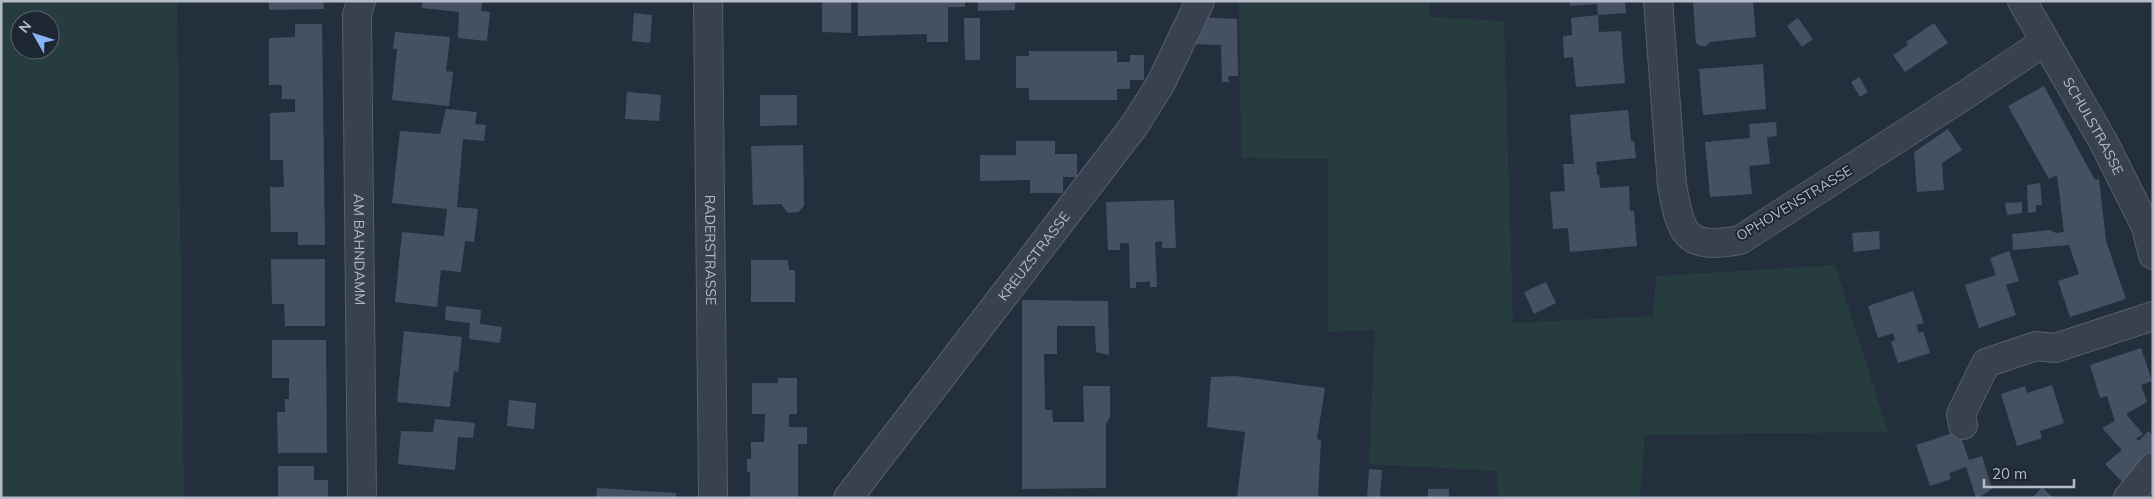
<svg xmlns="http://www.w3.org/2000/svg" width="2154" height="499" viewBox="0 0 2154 499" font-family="Mulish,sans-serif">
	<rect width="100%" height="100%" fill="#242f3e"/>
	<!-- green -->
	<g fill="#263c3f" fill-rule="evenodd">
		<path d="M1,1H177L184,498H1ZM20,20H50V50H20Z"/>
		<path d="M1239,1H1429V17L1504,21L1513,323L1653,316L1656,276L1835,265L1888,432L1645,435L1640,498H1498L1497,471L1369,464L1375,330L1328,332V159L1241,158Z"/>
	</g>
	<!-- building -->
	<g fill="#455162">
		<path d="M269,1H323L324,9L269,10Z"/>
		<path d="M422,1H483L481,11L490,12L487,41L458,38L459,12L422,8Z"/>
		<path d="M822,1H851V33L822,32Z"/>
		<path d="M858,1H965V7H948V42H927V34L858,36Z"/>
		<path d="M978,1H1015V10L978,11Z"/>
		<path d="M1570,1H1625L1626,13L1598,15L1597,4L1570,6Z"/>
		<path d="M1693,1H1753L1756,37L1710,42L1706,46H1700L1696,43Z"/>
		<path d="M634,13L652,15L650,43L632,41Z"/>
		<path d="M1598,15L1599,32L1621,31L1625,83L1576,87L1573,57L1564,58L1563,36L1572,35L1571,18Z"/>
		<path d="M1201,17L1237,19L1238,76H1228L1229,82H1222L1221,45L1189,44Z"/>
		<path d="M964,18H980V60H965Z"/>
		<path d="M1798,18L1813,39L1802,47L1787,26Z"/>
		<path d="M1934,23L1948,43L1905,72L1893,55L1908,45L1906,42Z"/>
		<path d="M295,24H322L325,245H298V232H271L270,187H284L283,160H270V113L295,112V99H282V85H269V38L295,37Z"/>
		<path d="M395,32L450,37L446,71L453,72L449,106L392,100L397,49H393Z"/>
		<path d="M1029,51H1117V62H1130V55H1144V80H1130V89H1117V100H1029V88H1016V56H1029Z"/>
		<path d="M1763,64L1766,109L1703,115L1699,69Z"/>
		<path d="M1859,77L1868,92L1860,97L1851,82Z"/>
		<path d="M2044,86L2095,180L2099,179L2106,241L2126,299L2070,317L2058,281L2079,274L2069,245L2013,250L2012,234L2050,230L2056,233L2064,232L2057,175L2049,179L2008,106Z"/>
		<path d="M627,92L661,95L659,121L625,119Z"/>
		<path d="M760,95H797V125L760,126Z"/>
		<path d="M446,109L477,112L475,124L486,125L484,141L463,139L457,207L478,209L474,242L465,241L461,272L441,270L437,307L395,302L402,232L444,236L447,209L392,203L400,131L440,134Z"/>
		<path d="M1628,110L1631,141H1634L1636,158L1596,162L1597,175H1599L1600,188L1629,186L1630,211H1634L1637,246L1570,252L1568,228L1553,229L1550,192L1565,191L1563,164H1574L1570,115Z"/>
		<path d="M1776,122L1777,136L1767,137L1770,164L1749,166L1752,194L1710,197L1705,142L1750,138L1749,124Z"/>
		<path d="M1948,129L1962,150L1942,163L1944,190L1917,192L1914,152Z"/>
		<path d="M1016,141H1055V154H1077V177H1063V193H1030V180L980,181V155H1016Z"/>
		<path d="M803,145L804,206L798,212L788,213L781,204L753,205L751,146Z"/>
		<path d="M2040,183L2042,205H2036V212L2028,213L2027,185Z"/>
		<path d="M1174,200L1176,248H1162V241L1155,242L1157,287H1150V281L1143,282H1136V288H1130L1129,243H1120V250H1108L1106,202Z"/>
		<path d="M2022,202V213L2007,215L2005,203Z"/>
		<path d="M1879,231L1880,249L1854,252L1852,233Z"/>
		<path d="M2009,251L2019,281L2006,285L2016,315L1979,328L1965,285L1996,275L1990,258Z"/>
		<path d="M271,259H325V326H285L284,304H272Z"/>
		<path d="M751,260H788L789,270H795V302H751Z"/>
		<path d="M1546,282L1556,303L1534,314L1524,292Z"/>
		<path d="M1913,291L1924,323L1916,325L1919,333L1923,331L1930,353L1898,363L1891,342L1895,340L1893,333L1878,338L1868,306Z"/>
		<path d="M1022,300L1108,301L1109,355L1096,352L1095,326H1057V354H1044L1045,410H1052L1053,422H1084L1083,386H1110V417L1106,424V488L1022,489Z"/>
		<path d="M446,306L481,310L480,324L502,327L500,343L469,339L470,323L445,320Z"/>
		<path d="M404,331L462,337L458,372L454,371L450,407L397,402Z"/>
		<path d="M272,340H326L327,453H278L277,412H285V399H289V378H272Z"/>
		<path d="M2141,348L2152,381L2141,385L2147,402L2126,414L2143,434L2136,439L2139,441L2148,431L2153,435V451L2122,482L2105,464L2122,450L2102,428L2115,421L2107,396L2100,398L2090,365Z"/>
		<path d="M1235,376L1325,388L1317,439L1321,440L1318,498H1237L1245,432L1207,427L1211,377Z"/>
		<path d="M778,378H797V414H789V427H807V444H798V498H750V472H747V459H751V442H764L765,414H752V383H778Z"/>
		<path d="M2052,385L2064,423L2040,431L2042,438L2017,446L2001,394L2025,386L2027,393Z"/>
		<path d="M509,400L536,403L534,429L507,426Z"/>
		<path d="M435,419L475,423L473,438L458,437L455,470L398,464L401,431L433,432Z"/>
		<path d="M1959,431L1969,460L1982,456L1992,489L1978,498H1976L1966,467L1949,473L1951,479L1930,486L1916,445Z"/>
		<path d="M278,466H314V480H328V498H278Z"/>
		<path d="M1369,469L1382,470L1380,498H1367Z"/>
		<path d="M2042,487L2053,498H2032Z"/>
		<path d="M597,488L676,493V498H596Z"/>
		<rect x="1428" y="489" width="21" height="9"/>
	</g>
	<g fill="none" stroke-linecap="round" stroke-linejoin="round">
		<!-- minor casing -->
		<g stroke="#565f6c" stroke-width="30">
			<g id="minor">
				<path id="s1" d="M361,1L357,15L362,498"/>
				<path id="s2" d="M708,1L713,498"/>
				<path d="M1658,1L1672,185C1681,235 1685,250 1740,240L1965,95L2044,42"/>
				<path id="s3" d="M2022,1L2103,141L2146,227L2153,255"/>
				<path d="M1963,425L1961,414L1986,363L2036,346L2055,348L2153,316"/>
				<path id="s4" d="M848,498L1134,126L1161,83L1200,1"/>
				<path d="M2128,498L2153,467"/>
			</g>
		</g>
		<!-- minor -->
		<use href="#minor" stroke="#38414e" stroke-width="28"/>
	</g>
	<g text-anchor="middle" stroke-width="4" stroke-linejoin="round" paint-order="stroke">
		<!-- street labels -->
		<g font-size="14" fill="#b4bcc9" stroke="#1d2633">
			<text dy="5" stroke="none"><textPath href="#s3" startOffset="144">SCHULSTRASSE</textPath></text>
			<text transform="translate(1794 203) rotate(-31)" y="5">OPHOVENSTRASSE</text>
			<text dy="5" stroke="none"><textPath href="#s1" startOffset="249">AM BAHNDAMM</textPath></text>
			<text dy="5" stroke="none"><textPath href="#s2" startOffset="249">RADERSTRASSE</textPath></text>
			<text dy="5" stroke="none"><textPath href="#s4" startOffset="305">KREUZSTRASSE</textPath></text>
		</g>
	</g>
	<!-- border -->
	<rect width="2154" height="499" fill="none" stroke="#b4bcc9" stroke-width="5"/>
	<!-- north arrow -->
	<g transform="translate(35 35) rotate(309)"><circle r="24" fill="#1d2633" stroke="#59626f"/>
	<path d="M0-4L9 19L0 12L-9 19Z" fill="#8ab4f8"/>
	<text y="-8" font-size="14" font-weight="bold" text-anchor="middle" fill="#b4bcc9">N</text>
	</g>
	<!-- scale -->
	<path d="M1984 479v8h90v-8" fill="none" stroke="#b4bcc9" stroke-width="2.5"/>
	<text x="1992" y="479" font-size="15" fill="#b4bcc9" stroke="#1d2633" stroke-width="4" paint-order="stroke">20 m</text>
</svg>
